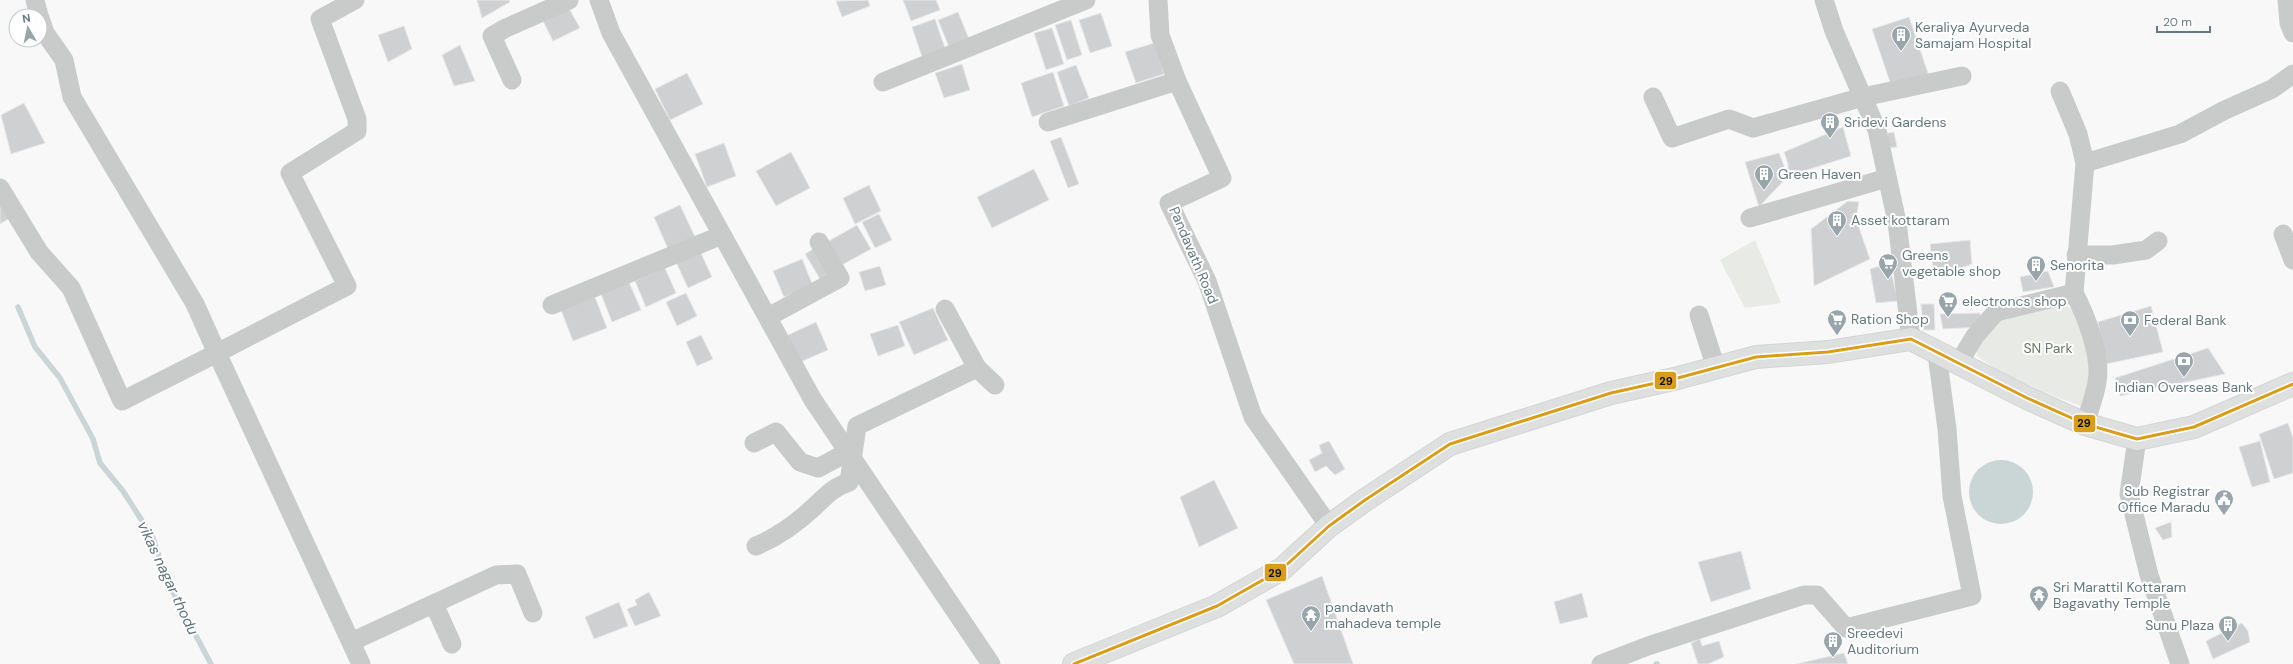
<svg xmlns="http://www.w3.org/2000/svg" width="2293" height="664" viewBox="0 0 2293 664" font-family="'DM Sans',sans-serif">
	<rect width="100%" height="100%" fill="#f8f8f8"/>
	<!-- green -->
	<g fill="#e8eae5">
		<path d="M1755,240L1781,303L1745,308L1720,260Z"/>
		<path d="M2057,299L2082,317L2093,370L2081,406C2045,393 2008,380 1977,356L1976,345L2005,315Z"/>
	</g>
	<!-- water -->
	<circle fill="#cad5d6" cx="2001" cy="492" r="32"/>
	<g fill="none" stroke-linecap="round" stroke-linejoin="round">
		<!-- stream -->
		<g stroke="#cad5d6" stroke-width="5.5">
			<path d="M18,307L35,347L60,378L93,439L100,463L123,491L153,538L167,581L211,664"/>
			<path d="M1656,664H1657"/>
		</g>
	</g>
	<!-- building -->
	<g fill="#ced0d1" stroke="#e8e8e8">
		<path d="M477,0H509L510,2L482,18Z"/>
		<path d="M868,0L870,6L842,17L836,1Z"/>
		<path d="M903,0H936L940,10L911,21Z"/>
		<path d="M566,3L580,28L553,41L541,17Z"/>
		<path d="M958,12L969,39L949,47L938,20Z"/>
		<path d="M1101,13L1112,46L1090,53L1079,20Z"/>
		<path d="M1909,17L1929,76L1892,88L1872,29Z"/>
		<path d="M935,19L945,48L922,57L912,27Z"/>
		<path d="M1071,20L1082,55L1067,60L1055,25Z"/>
		<path d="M404,26L412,49L388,62L378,35Z"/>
		<path d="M1052,28L1064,64L1046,70L1034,33Z"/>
		<path d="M1154,43L1164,74L1136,83L1125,52Z"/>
		<path d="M460,45L475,81L454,86L442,55Z"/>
		<path d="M962,64L970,90L944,98L935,73Z"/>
		<path d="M1076,65L1089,98L1069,106L1057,72Z"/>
		<path d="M1053,72L1064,106L1032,117L1021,83Z"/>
		<path d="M687,73L703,104L670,120L655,89Z"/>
		<path d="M24,103L45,143L11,154L1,115Z"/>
		<path d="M1843,127L1851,156L1788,176V164L1784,152Z"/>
		<path d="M1894,132L1897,147L1891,148L1883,134Z"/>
		<path d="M1061,137L1079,184L1068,188L1050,141Z"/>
		<path d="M724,143L736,176L707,187L695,154Z"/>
		<path d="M791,152L810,188L776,206L756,171Z"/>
		<path d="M1779,153L1788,176L1759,207L1745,162Z"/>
		<path d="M1034,169L1049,200L992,228L977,197Z"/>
		<path d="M869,185L881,211L855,224L843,198Z"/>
		<path d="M1848,201L1859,202L1856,219L1870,259L1814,286L1811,229Z"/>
		<path d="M0,202L10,218L0,224Z"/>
		<path d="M680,205L696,239L669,251L654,217Z"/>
		<path d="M879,214L892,240L875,248L862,222Z"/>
		<path d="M857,225L871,249L840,266L827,242Z"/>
		<path d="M1970,240L1972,264L1934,278L1930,244Z"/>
		<path d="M815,248L830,273L820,279L805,254Z"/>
		<path d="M700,251L712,277L688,288L676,262Z"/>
		<path d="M802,259L813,286L784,297L773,271Z"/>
		<path d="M1889,263L1898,301L1876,303L1870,269Z"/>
		<path d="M880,266L886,285L865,291L859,272Z"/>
		<path d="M665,268L676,293L646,307L635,281Z"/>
		<path d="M2048,271L2054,287L2023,292L2020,277Z"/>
		<path d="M629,282L641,310L612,322L601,294Z"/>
		<path d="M686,293L697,316L677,326L666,302Z"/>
		<path d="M595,297L607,328L573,341L561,310Z"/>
		<path d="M1921,304H1934L1935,330H1923Z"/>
		<path d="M2151,306L2163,352L2106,364L2098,322Z"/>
		<path d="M933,308L948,340L914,355L899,322Z"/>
		<path d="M1980,313L1982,327L1943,329L1940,314Z"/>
		<path d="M816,322L828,350L798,363L786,336Z"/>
		<path d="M898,325L905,346L878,356L870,334Z"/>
		<path d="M701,335L713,359L697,366L686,342Z"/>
		<path d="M2208,348L2225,374L2120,396L2115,378Z"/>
		<path d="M2288,423L2293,438V473L2274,479L2259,434Z"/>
		<path d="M1329,441L1345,469L1335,475L1326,466L1315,472L1309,460L1322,453L1319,445Z"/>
		<path d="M2260,441L2270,482L2252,487L2239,447Z"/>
		<path d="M1214,480L1238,528L1199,547L1180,497Z"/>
		<path d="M2171,522L2172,537L2163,540L2155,528Z"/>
		<path d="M1741,551L1751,589L1711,602L1698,562Z"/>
		<path d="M1322,576L1353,664H1294L1266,600Z"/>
		<path d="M649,592L661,616L635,626L627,609L637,605L635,600Z"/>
		<path d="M1582,593L1588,617L1560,624L1554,602Z"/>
		<path d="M619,602L628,626L594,639L585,617Z"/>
		<path d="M2242,623L2248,631L2250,642L2213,659L2206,641Z"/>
		<path d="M1700,639L1702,646L1719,641L1724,657L1708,664H1698L1691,643Z"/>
		<path d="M1844,653L1848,664H1796Z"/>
	</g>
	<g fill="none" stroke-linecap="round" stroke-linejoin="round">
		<!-- trunk casing -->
		<g stroke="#d4d5d5" stroke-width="24">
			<path id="trunk" d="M1074,664L1217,606L1282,569L1329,526L1365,500L1450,444L1611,393L1674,379L1756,357L1828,352L1911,339L2027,398L2085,424L2137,439L2194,427L2293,384"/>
		</g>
		<!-- minor -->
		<g stroke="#c9cbcb" stroke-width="19">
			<path d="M35,0L39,16"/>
			<path d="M355,0L320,19L357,119V131L290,173L347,286L217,353L361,664"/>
			<path d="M599,0L611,33L813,400L991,664"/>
			<path d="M1158,0L1160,35L1177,81L1222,178L1169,203L1207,281L1253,417L1329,526"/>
			<path d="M1824,0L1834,31L1877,130L1897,222L1911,339"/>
			<path d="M2287,0L2289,23L2293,33"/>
			<path d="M512,80L492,36L504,29L569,0"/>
			<path d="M883,82L1086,0"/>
			<path d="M2060,91L2078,134L2085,163"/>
			<path d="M1653,97L1672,138L1729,119L1753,128L1863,97L1962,76"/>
			<path d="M1048,122L1177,81"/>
			<path d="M0,188L39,252L71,288L122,401L217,353L195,304L72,97L64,60L45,33L40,18"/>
			<path d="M1750,218L1887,178"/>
			<path d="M2283,234L2293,260"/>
			<path d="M2076,255H2113L2146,250L2158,241"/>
			<path d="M552,305L722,235"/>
			<path d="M1699,315L1716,368"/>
			<path d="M768,317L840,278L819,242"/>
			<path d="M1958,364L1975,336L1996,312L2074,293"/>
			<path d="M977,368L995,385"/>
			<path d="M2085,424C2089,410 2095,396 2097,382C2102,357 2086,315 2074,293L2085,163L2180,134L2225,110L2272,89L2293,74"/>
			<path d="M2137,439L2129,494L2149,575L2180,664"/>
			<path d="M754,443L776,432L800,462L818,468L848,452"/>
			<path d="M756,546C777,537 797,523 814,507C827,495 832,488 849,482L857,426L977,368L945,309"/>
			<path d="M434,604L452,644"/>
			<path d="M351,642L496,575L517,574L533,613"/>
			<path d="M1601,664L1648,646L1804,595H1817L1846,628L1972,596L1952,496L1947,429L1937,354"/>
		</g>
		<!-- trunk -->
		<use href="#trunk" stroke="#dedfdf" stroke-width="22"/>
		<!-- bus-1 casing -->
		<g stroke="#fff" stroke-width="6">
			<path id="bus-1" d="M1074,664L1217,606L1282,569L1329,526L1365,500L1450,444L1611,393L1674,379L1756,357L1828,352L1911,339L2027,398L2085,424L2137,439L2194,427L2293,384"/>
		</g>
		<!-- bus-1 -->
		<use href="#bus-1" stroke="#da9d1a" stroke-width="3"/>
	</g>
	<!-- icons -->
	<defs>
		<g id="building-pin" transform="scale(1)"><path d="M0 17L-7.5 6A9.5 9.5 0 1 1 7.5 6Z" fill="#98a5aa" stroke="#fff"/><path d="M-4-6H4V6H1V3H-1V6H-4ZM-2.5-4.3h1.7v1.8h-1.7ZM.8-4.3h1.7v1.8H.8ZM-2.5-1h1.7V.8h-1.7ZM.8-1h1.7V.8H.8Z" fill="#fff"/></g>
		<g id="supermarket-pin" transform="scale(1)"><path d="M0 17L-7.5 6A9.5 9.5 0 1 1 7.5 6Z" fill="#98a5aa" stroke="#fff"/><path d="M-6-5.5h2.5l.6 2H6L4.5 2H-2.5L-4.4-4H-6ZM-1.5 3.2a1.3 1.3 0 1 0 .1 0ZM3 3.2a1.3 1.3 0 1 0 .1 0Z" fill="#fff"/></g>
		<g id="bank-pin" transform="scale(1)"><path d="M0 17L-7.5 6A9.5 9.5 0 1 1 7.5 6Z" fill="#98a5aa" stroke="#fff"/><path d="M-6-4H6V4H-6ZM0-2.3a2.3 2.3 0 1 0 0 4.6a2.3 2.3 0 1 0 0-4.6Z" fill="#fff"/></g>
		<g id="civic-pin" transform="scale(1)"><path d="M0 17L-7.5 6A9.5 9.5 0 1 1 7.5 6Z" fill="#98a5aa" stroke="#fff"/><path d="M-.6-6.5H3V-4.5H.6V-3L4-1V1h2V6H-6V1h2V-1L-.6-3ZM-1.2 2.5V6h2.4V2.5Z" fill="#fff"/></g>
		<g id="temple-pin" transform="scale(1)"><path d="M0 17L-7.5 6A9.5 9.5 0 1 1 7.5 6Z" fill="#98a5aa" stroke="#fff"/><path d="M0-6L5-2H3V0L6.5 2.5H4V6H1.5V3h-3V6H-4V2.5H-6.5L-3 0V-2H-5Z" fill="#fff"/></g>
	</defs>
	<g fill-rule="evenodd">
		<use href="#building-pin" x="1901" y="35"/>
		<use href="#building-pin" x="1830" y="122"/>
		<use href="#building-pin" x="1764" y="174"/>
		<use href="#building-pin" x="1837" y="220"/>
		<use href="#supermarket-pin" x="1888" y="263"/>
		<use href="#building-pin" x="2036" y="265"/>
		<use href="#supermarket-pin" x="1948" y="301"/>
		<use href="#supermarket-pin" x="1837" y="319"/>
		<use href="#bank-pin" x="2130" y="320"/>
		<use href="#bank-pin" x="2184" y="361"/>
		<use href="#civic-pin" x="2224" y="499"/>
		<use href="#temple-pin" x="2039" y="595"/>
		<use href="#temple-pin" x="1311" y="615"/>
		<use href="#building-pin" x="2228" y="625"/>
		<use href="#building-pin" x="1833" y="641"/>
	</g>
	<g text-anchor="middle" stroke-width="4" stroke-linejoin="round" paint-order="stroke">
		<!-- poi labels -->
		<g font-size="14" fill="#657980" stroke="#fff" text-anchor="start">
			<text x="1915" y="32">Keraliya Ayurveda<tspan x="1915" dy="16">Samajam Hospital</tspan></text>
			<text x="1844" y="127">Sridevi Gardens</text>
			<text x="1778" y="179">Green Haven</text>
			<text x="1851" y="225">Asset kottaram</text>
			<text x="1902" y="260">Greens<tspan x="1902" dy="16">vegetable shop</tspan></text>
			<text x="2050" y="270">Senorita</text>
			<text x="1962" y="306">electroncs shop</text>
			<text x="1851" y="324">Ration Shop</text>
			<text x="2144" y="325">Federal Bank</text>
			<text x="2184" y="392" text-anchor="middle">Indian Overseas Bank</text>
			<text x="2210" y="496" text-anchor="end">Sub Registrar<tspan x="2210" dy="16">Office Maradu</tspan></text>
			<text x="2053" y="592">Sri Marattil Kottaram<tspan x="2053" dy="16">Bagavathy Temple</tspan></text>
			<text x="1325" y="612">pandavath<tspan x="1325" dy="16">mahadeva temple</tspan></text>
			<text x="2214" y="630" text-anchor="end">Sunu Plaza</text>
			<text x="1847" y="638">Sreedevi<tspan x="1847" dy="16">Auditorium</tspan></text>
		</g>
		<!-- street labels -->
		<g font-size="14" fill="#657980" stroke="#fff">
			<text transform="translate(1194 255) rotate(67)" y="5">Pandavath Road</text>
		</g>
		<!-- park labels -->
		<g font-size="14" fill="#6a7964" stroke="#fff">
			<text x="2048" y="353">SN Park</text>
		</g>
		<!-- water labels -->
		<g font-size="15" font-style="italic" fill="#60777a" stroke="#fff">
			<text transform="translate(168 578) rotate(65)" y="5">vikas nagar thodu</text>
		</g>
	</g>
	<g stroke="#fff" stroke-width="1.5">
		<rect x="1654" y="371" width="23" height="19" rx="4" fill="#da9d1a"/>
		<rect x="2073" y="414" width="23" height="19" rx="4" fill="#da9d1a"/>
		<rect x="1264" y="563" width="23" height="19" rx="4" fill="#da9d1a"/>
	</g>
	<g font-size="11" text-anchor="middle" font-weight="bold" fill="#111">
		<text x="1666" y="385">29</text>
		<text x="2084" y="427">29</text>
		<text x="1275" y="577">29</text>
	</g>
	<!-- north arrow -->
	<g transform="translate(28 28) rotate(351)"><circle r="19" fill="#ffffff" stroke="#c1c9cc"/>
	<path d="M0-3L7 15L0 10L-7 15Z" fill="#98a5aa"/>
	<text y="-6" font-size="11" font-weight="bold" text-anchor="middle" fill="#657980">N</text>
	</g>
	<!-- scale -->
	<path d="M2157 26v6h53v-6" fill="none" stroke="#657980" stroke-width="2"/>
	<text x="2163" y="26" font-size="12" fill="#657980" stroke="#ffffff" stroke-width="3" paint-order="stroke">20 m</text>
</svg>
